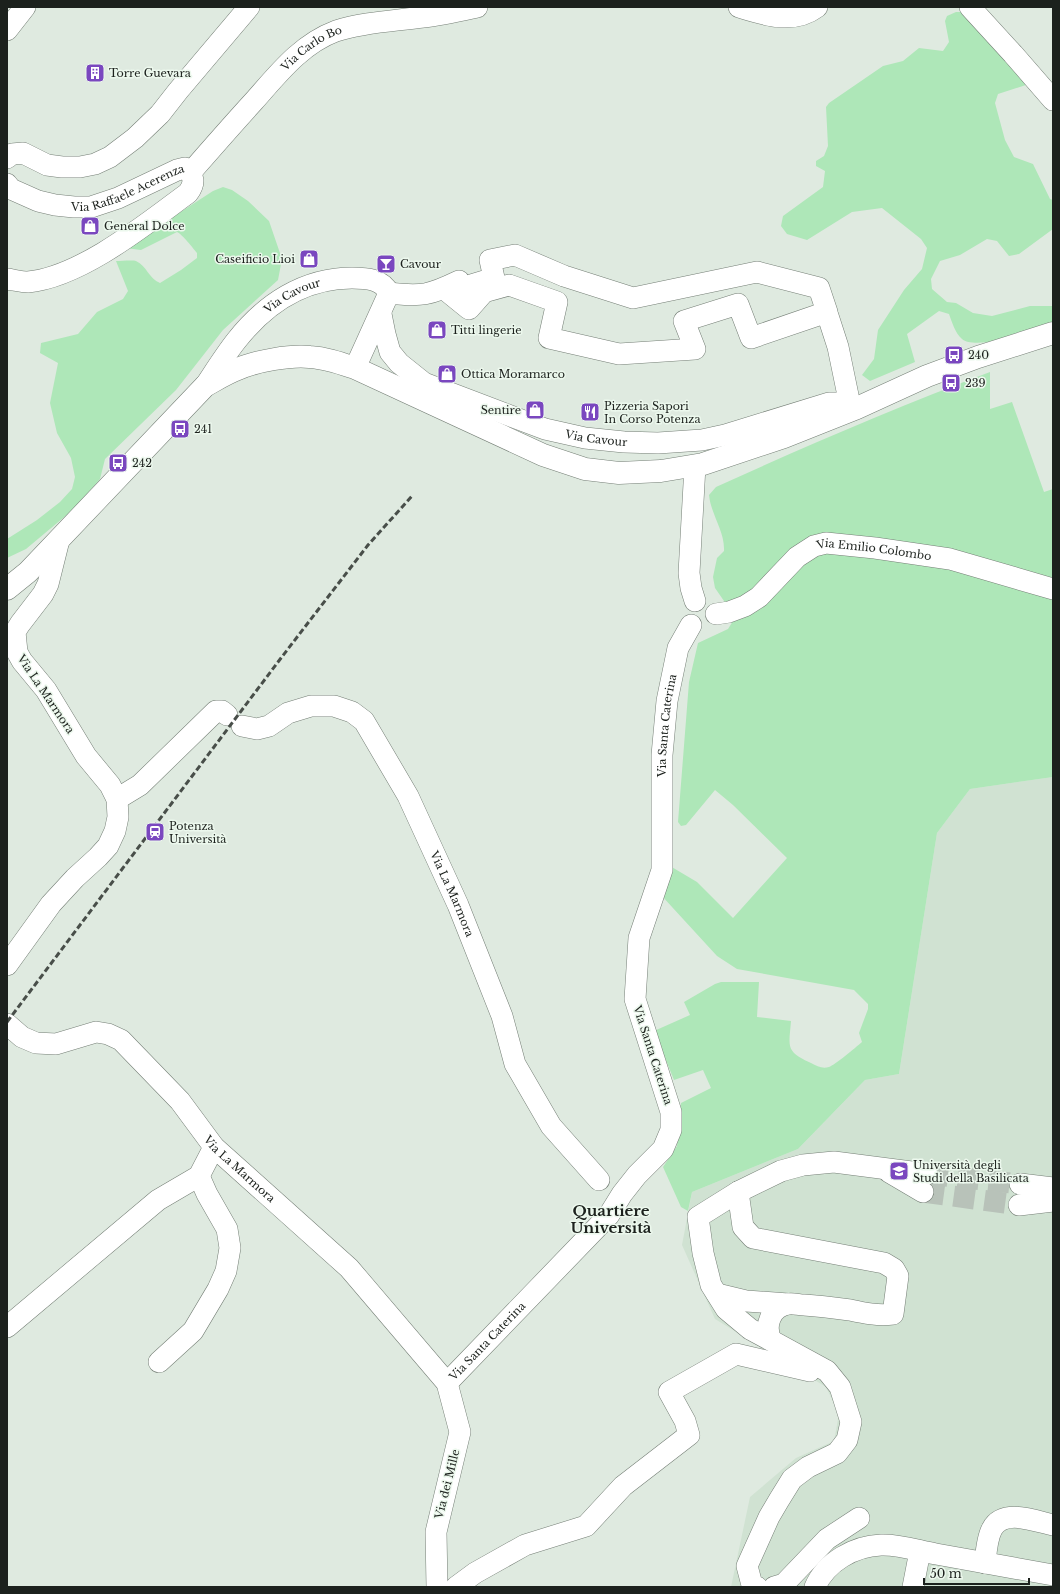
<svg xmlns="http://www.w3.org/2000/svg" width="1060" height="1594" viewBox="0 0 1060 1594" font-family="'Libre Baskerville',serif">
	<rect width="100%" height="100%" fill="#dfeae0"/>
	<!-- built -->
	<path fill="#d0e2d2" d="M1053,777V1587H731L750,1497L796,1458L834,1441L839,1414L826,1387L715,1319L682,1245L692,1192L798,1149L865,1080L899,1074L937,833L970,789Z"/>
	<!-- green -->
	<g fill="#aee7b8">
		<path d="M956,12H961L1029,84L998,94L995,103L1005,140L1014,157L1033,164L1050,199L1053,200V229L1019,254L1009,256L997,241L987,239L960,255L940,261L931,279L932,289L947,302L956,303L973,313L992,316L1030,306H1053V326C1036,331 976,351 962,339C955,333 952,322 949,314L939,311L907,334L915,362L870,381L862,375L874,359L878,330L904,290L922,269L927,248L921,239L882,208L852,212L807,240L787,234L781,226L783,216L823,187L825,171L816,166V161L824,156L828,146L826,107L829,103L883,66L903,61L919,48L943,51L949,42L945,21L947,16Z"/>
		<path d="M223,187L232,190L248,201L269,221L282,259L278,280L223,330L176,390L105,459L100,479L75,508L26,549L7,558V539L37,520L60,502L72,489L75,477L71,458L57,433L50,403L58,363L40,353L41,343L78,334L97,312L123,299L128,291L116,261C121,261 133,260 136,261C147,266 149,279 160,283L181,270L197,258V253C193,248 182,234 177,232L141,250L125,248L213,191Z"/>
		<path d="M990,372V409L1012,402L1044,492L1053,489V777L970,789L937,833L899,1074L865,1080L798,1149L692,1192L688,1211L681,1207L663,1167L677,1146L681,1103L711,1088L703,1070L674,1080L654,1031L690,1015L684,1002L715,984L721,982H759L757,1017L791,1021C789,1047 785,1051 811,1063C817,1066 822,1069 829,1067C835,1065 855,1048 862,1042L859,1033L868,1009V1004L854,990L737,969L717,956L661,895L670,866L697,882L733,918L787,858L733,805L715,790L686,825L681,826L678,822L689,682L698,643L728,629L733,621L731,611L715,588L713,577L717,558L724,551C725,531 711,515 709,495L716,487C806,446 897,407 990,372Z"/>
	</g>
	<g fill="none" stroke-linecap="round" stroke-linejoin="round">
		<!-- minor-tunnel -->
		<g stroke="#b8c2b9" stroke-width="21" stroke-dasharray="21 10" stroke-linecap="butt">
			<path d="M927,1174L1020,1184"/>
			<path d="M923,1192L1019,1205"/>
		</g>
		<!-- minor casing -->
		<g stroke="#757f76" stroke-width="22">
			<g id="minor">
				<path d="M739,7C765,15 793,25 817,7"/>
				<path d="M970,7L1013,54L1053,100"/>
				<path d="M7,30L25,7"/>
				<path d="M7,158L12,154L23,153L47,165L62,167H80L95,164L110,157L135,138L160,114L178,91L249,7"/>
				<path id="s1" d="M191,172C212,148 232,125 254,101C278,74 301,44 336,31C364,22 394,21 423,17C442,15 459,11 477,7"/>
				<path id="s2" d="M7,184L11,189L38,201L55,205L74,207H91L118,198L177,170L185,168C195,175 195,184 188,193C146,224 81,277 28,282C22,282 14,280 7,279"/>
				<path d="M515,255L564,276L633,298L757,272L819,288L827,312L751,338L738,304L684,321L695,349L619,354L549,338L557,302L509,285L484,292L469,309L448,292L494,278L490,260Z"/>
				<path d="M389,293C422,297 430,295 459,281"/>
				<path id="s3" d="M381,314L385,334L390,352L399,363L424,383L545,429L585,438L624,442L658,443L702,440L725,435L829,403H845L857,408"/>
				<path d="M828,316L838,347L850,405"/>
				<path id="s4" d="M205,386C215,371 225,355 236,341C265,304 304,278 352,278C367,278 382,279 389,293L355,368"/>
				<path d="M695,601L691,588L689,573L695,466"/>
				<path id="s5" d="M716,614L729,612L745,606L759,597L797,557L814,546L826,543L875,548L950,559L1053,589"/>
				<path id="s6" d="M242,726L257,729L269,726L288,713L311,706H334L352,712L364,721L408,796L458,905L502,1016L515,1064L551,1126L599,1180"/>
				<path d="M117,799L140,785L216,711H222L227,715"/>
				<path d="M7,965L51,904L75,878L98,857L108,846L115,831L118,817L117,799L110,785L86,756L46,690L22,661L17,652L15,632L20,624L43,594L48,584L59,540"/>
				<path id="s7" d="M7,1024L22,1037L36,1043L56,1044L96,1032L108,1034L121,1040L180,1101L214,1147L349,1268L447,1383L460,1432L436,1532L437,1587"/>
				<path d="M889,1172L923,1192"/>
				<path d="M1020,1184L1053,1188"/>
				<path d="M738,1192L743,1227L753,1238L884,1263L894,1269L898,1276L893,1314C878,1316 864,1313 850,1310C835,1308 819,1306 804,1305C799,1305 793,1303 788,1304C771,1307 764,1325 771,1340"/>
				<path d="M1019,1205L1053,1201"/>
				<path d="M717,1294L746,1301L788,1304"/>
				<path d="M7,1327L158,1200L199,1176L214,1147"/>
				<path d="M159,1362L193,1331L218,1289L226,1271L230,1248L227,1229L207,1194L199,1176"/>
				<path id="s8" d="M447,1383L609,1215L622,1194L637,1175L663,1149L671,1130V1112L635,999L639,938L662,870V755L667,701L678,648L691,625"/>
				<path d="M985,1563C986,1553 987,1538 992,1529C1003,1508 1035,1521 1053,1525"/>
				<path d="M456,1587L475,1573L525,1545L586,1526L623,1486L689,1435L685,1421L669,1392L736,1354L810,1371"/>
				<path d="M757,1587L752,1585L747,1566L769,1517L779,1500L792,1479L808,1467L837,1453L847,1440L851,1422L840,1387L827,1371L750,1329L726,1309L711,1285L703,1253L698,1217L738,1192L781,1171L803,1165L834,1162L927,1174"/>
				<path d="M774,1587L784,1584L827,1539L859,1518"/>
				<path d="M815,1587C826,1562 854,1546 881,1545C898,1544 919,1551 936,1554C975,1561 1014,1568 1053,1575"/>
				<path d="M913,1587L920,1551"/>
			</g>
		</g>
		<!-- major casing -->
		<g stroke="#757f76" stroke-width="23">
			<path id="major" d="M7,589L28,572L205,386C216,380 227,373 238,369C256,361 290,355 310,357C326,358 340,363 355,368L543,455L585,469L619,473L661,471L703,464L784,437L857,408L927,376L978,357L1053,333"/>
		</g>
		<!-- minor -->
		<use href="#minor" stroke="#fff" stroke-width="21"/>
		<!-- major -->
		<use href="#major" stroke="#fff" stroke-width="22"/>
		<!-- rail -->
		<path stroke="#484e49" stroke-width="3" stroke-dasharray="6 3" stroke-linecap="butt" d="M7,1022L281,658L368,545L412,496"/>
	</g>
	<!-- icons -->
	<defs>
		<g id="building-square" transform="scale(1)"><rect x="-9" y="-9" width="18" height="18" rx="4" fill="#7a47bf" stroke="#ecf8ed"/><path d="M-4-6H4V6H1V3H-1V6H-4ZM-2.5-4.3h1.7v1.8h-1.7ZM.8-4.3h1.7v1.8H.8ZM-2.5-1h1.7V.8h-1.7ZM.8-1h1.7V.8H.8Z" fill="#fff"/></g>
		<g id="shop-square" transform="scale(1)"><rect x="-9" y="-9" width="18" height="18" rx="4" fill="#7a47bf" stroke="#ecf8ed"/><path d="M-5-2.5h2.3a2.7 3.5 0 0 1 5.4 0H5L5.5 6h-11ZM-1.5-2.5h3a1.5 2.3 0 0 0-3 0Z" fill="#fff"/></g>
		<g id="bar-square" transform="scale(1)"><rect x="-9" y="-9" width="18" height="18" rx="4" fill="#7a47bf" stroke="#ecf8ed"/><path d="M-6-5H6L.8 .8V4.5H3.5V6h-7V4.5H-.8V.8Z" fill="#fff"/></g>
		<g id="bus-square" transform="scale(1)"><rect x="-9" y="-9" width="18" height="18" rx="4" fill="#7a47bf" stroke="#ecf8ed"/><path d="M-5-6H5V4H4V6H2V4H-2V6H-4V4H-5ZM-3.5-4V0h7V-4ZM-3.5 1.2v1.5H-2V1.2ZM2 1.2v1.5H3.5V1.2Z" fill="#fff"/></g>
		<g id="restaurant-square" transform="scale(1)"><rect x="-9" y="-9" width="18" height="18" rx="4" fill="#7a47bf" stroke="#ecf8ed"/><path d="M-5-6h1v4h1v-4h1v4h1v-4h1v5L-1.5 .5V6h-2V.5L-5-1ZM5-6V6H3V1.5H1.5Q1.5-4 5-6Z" fill="#fff"/></g>
		<g id="station-square" transform="scale(1)"><rect x="-9" y="-9" width="18" height="18" rx="4" fill="#7a47bf" stroke="#ecf8ed"/><path d="M-3-6H3Q5-6 5-4V2Q5 4 3 4L4.5 6H3L1.5 4h-3L-3 6H-4.5L-3 4Q-5 4-5 2V-4Q-5-6-3-6ZM-3.5-4v3h7v-3ZM-3.5 1v1.5H-2V1ZM2 1v1.5H3.5V1Z" fill="#fff"/></g>
		<g id="university-square" transform="scale(1)"><rect x="-9" y="-9" width="18" height="18" rx="4" fill="#7a47bf" stroke="#ecf8ed"/><path d="M0-5L7-2L0 1L-7-2ZM-4 1L0 2.5L4 1V4Q0 6-4 4Z" fill="#fff"/></g>
	</defs>
	<g fill-rule="evenodd">
		<use href="#building-square" x="95" y="73"/>
		<use href="#shop-square" x="90" y="226"/>
		<use href="#shop-square" x="309" y="259"/>
		<use href="#bar-square" x="386" y="264"/>
		<use href="#shop-square" x="437" y="330"/>
		<use href="#bus-square" x="954" y="355"/>
		<use href="#shop-square" x="447" y="374"/>
		<use href="#bus-square" x="951" y="383"/>
		<use href="#shop-square" x="535" y="410"/>
		<use href="#restaurant-square" x="590" y="412"/>
		<use href="#bus-square" x="180" y="429"/>
		<use href="#bus-square" x="118" y="463"/>
		<use href="#station-square" x="155" y="832"/>
		<use href="#university-square" x="899" y="1171"/>
	</g>
	<g text-anchor="middle" stroke-width="3" stroke-linejoin="round" paint-order="stroke">
		<!-- street labels -->
		<g font-size="11" fill="#1c211d" stroke="#ecf8ed">
			<text dy="4" stroke="none"><textPath href="#s1" startOffset="174">Via Carlo Bo</textPath></text>
			<text dy="4" stroke="none"><textPath href="#s2" startOffset="130">Via Raffaele Acerenza</textPath></text>
			<text dy="4" stroke="none"><textPath href="#s4" startOffset="128">Via Cavour</textPath></text>
			<text dy="4" stroke="none"><textPath href="#s3" startOffset="267">Via Cavour</textPath></text>
			<text dy="4" stroke="none"><textPath href="#s5" startOffset="183">Via Emilio Colombo</textPath></text>
			<text transform="translate(46 694) rotate(56)" y="4">Via La Marmora</text>
			<text dy="4" stroke="none"><textPath href="#s8" startOffset="754">Via Santa Caterina</textPath></text>
			<text dy="4" stroke="none"><textPath href="#s6" startOffset="326">Via La Marmora</textPath></text>
			<text transform="translate(653 1055) rotate(72)" y="4">Via Santa Caterina</text>
			<text dy="4" stroke="none"><textPath href="#s7" startOffset="299">Via La Marmora</textPath></text>
			<text dy="4" stroke="none"><textPath href="#s8" startOffset="58">Via Santa Caterina</textPath></text>
			<text transform="translate(447 1484) rotate(-76)" y="4">Via dei Mille</text>
		</g>
		<!-- poi labels -->
		<g font-size="11" fill="#1c211d" stroke="#ecf8ed" text-anchor="start">
			<text x="109" y="77">Torre Guevara</text>
			<text x="104" y="230">General Dolce</text>
			<text x="295" y="263" text-anchor="end">Caseificio Lioi</text>
			<text x="400" y="268">Cavour</text>
			<text x="451" y="334">Titti lingerie</text>
			<text x="968" y="359">240</text>
			<text x="461" y="378">Ottica Moramarco</text>
			<text x="965" y="387">239</text>
			<text x="604" y="410">Pizzeria Sapori<tspan x="604" dy="13">In Corso Potenza</tspan></text>
			<text x="521" y="414" text-anchor="end">Sentire</text>
			<text x="194" y="433">241</text>
			<text x="132" y="467">242</text>
			<text x="169" y="830">Potenza<tspan x="169" dy="13">Università</tspan></text>
			<text x="913" y="1169">Università degli<tspan x="913" dy="13">Studi della Basilicata</tspan></text>
		</g>
		<!-- district labels -->
		<g font-size="15" font-weight="bold" fill="#1c211d" stroke="#ecf8ed">
			<text x="611" y="1216">Quartiere<tspan x="611" dy="17">Università</tspan></text>
		</g>
	</g>
	<!-- border -->
	<rect width="1060" height="1594" fill="none" stroke="#1c211d" stroke-width="16"/>
	<!-- scale -->
	<path d="M924 1578v6h105v-6" fill="none" stroke="#1c211d" stroke-width="2"/>
	<text x="930" y="1578" font-size="12" fill="#1c211d" stroke="#ecf8ed" stroke-width="3" paint-order="stroke">50 m</text>
</svg>
